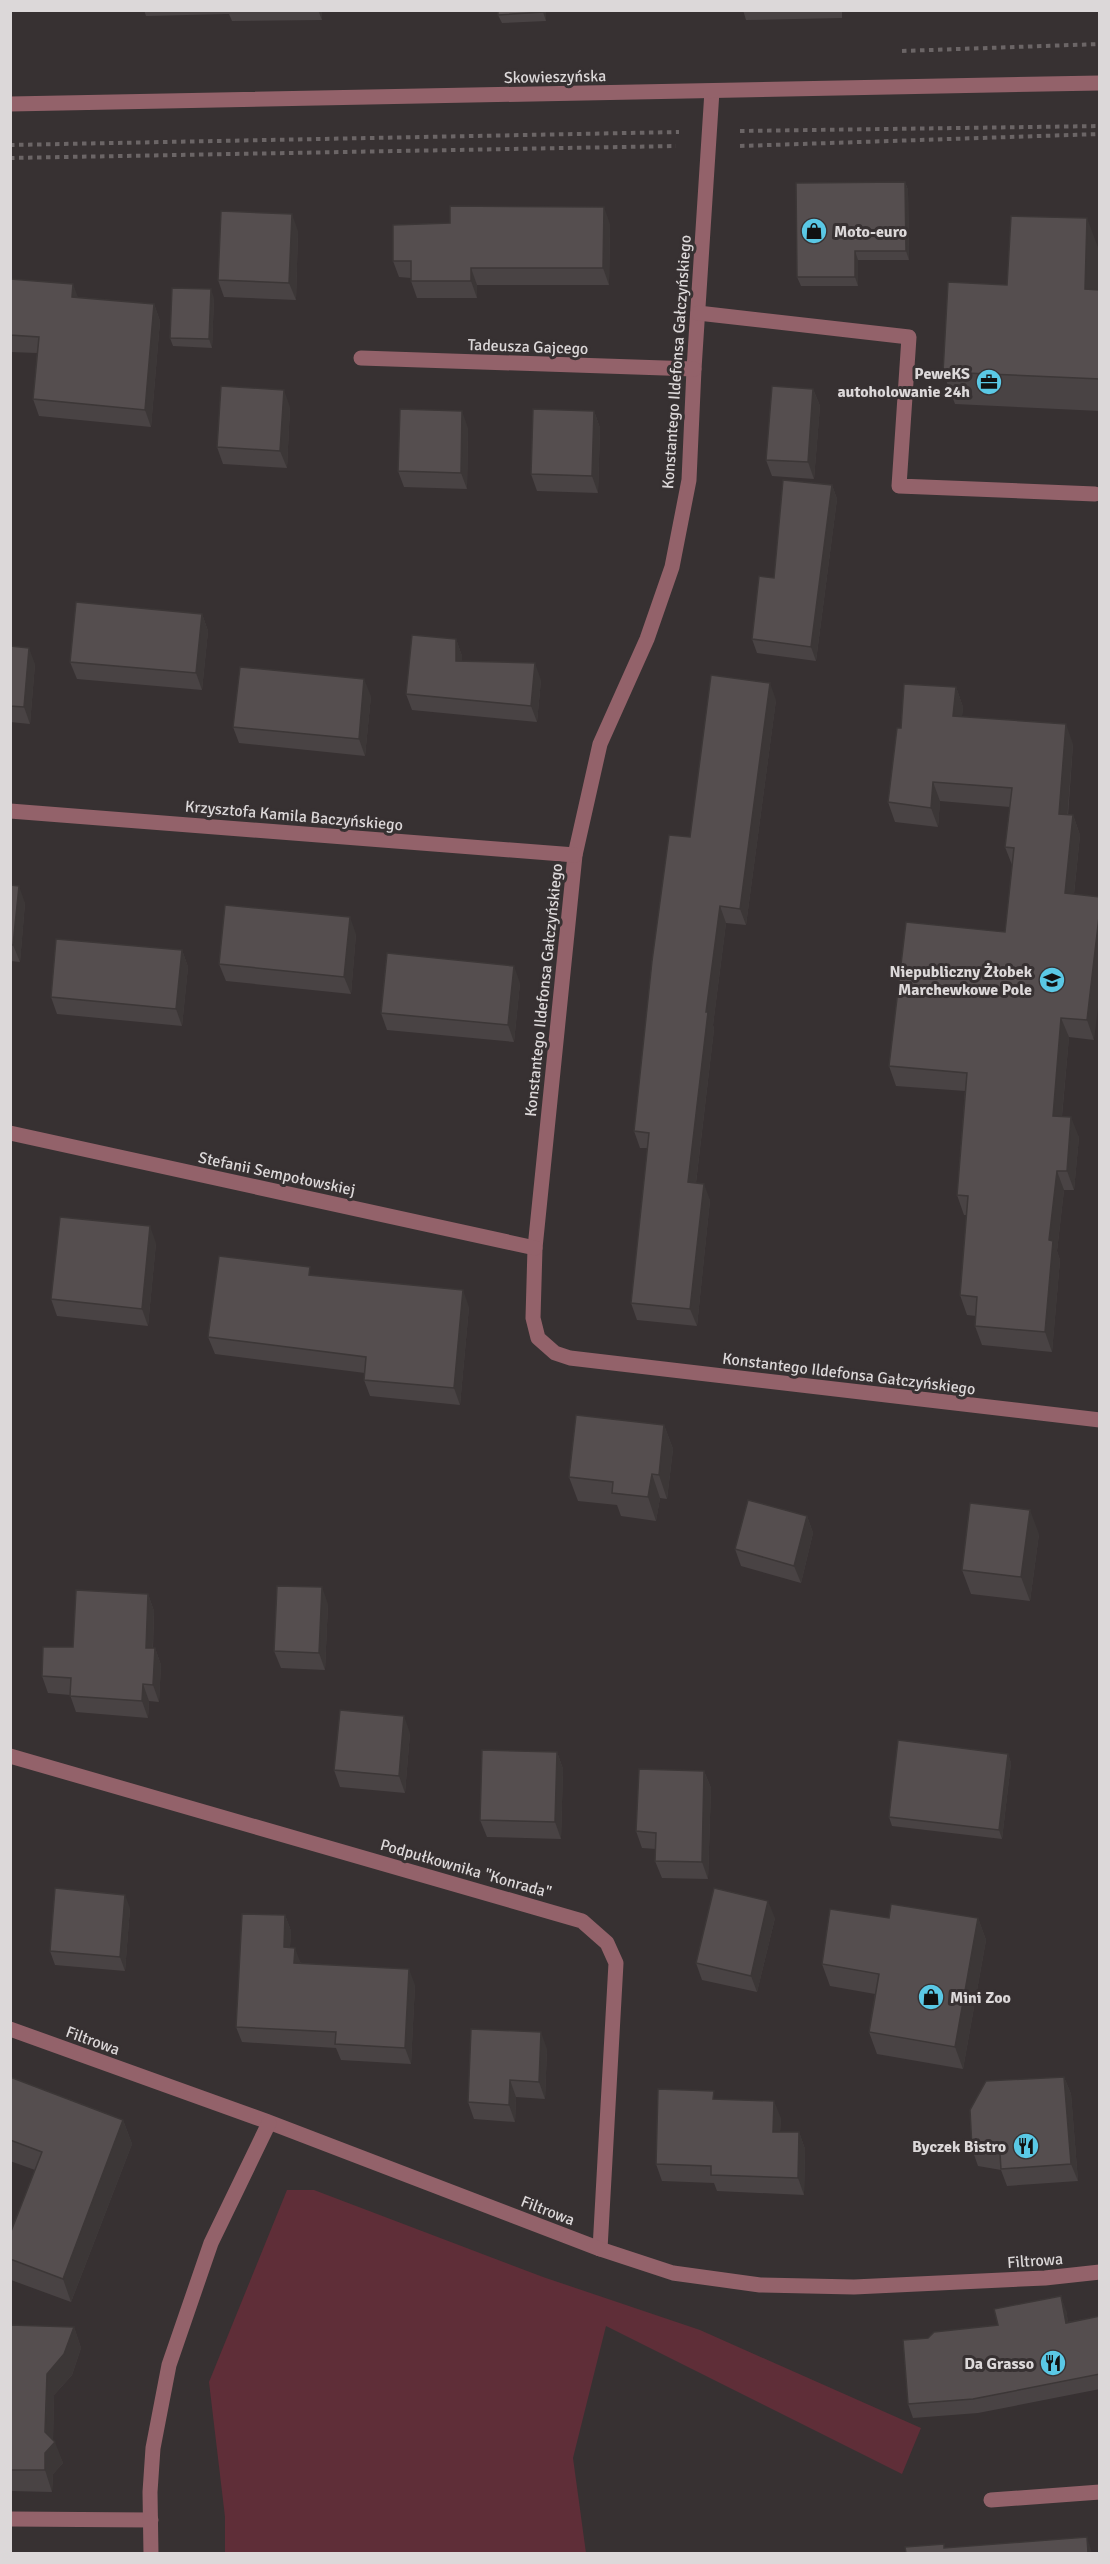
<svg xmlns="http://www.w3.org/2000/svg" width="1110" height="2564" viewBox="0 0 1110 2564" font-family="Signika,sans-serif">
	<rect width="100%" height="100%" fill="#373132"/>
	<!-- green -->
	<path fill="#5f2e38" d="M287,2190H314L543,2277L700,2330L921,2428L902,2474L606,2326L573,2458L586,2553H225V2517L209,2382Z"/>
	<g fill="none" stroke-linecap="round" stroke-linejoin="round">
		<!-- path -->
		<g stroke="#6b6566" stroke-width="4" stroke-dasharray="4.5 4.5" stroke-linecap="butt">
			<path d="M902,51L1100,44"/>
			<path d="M740,131L1100,126"/>
			<path d="M10,145L679,132"/>
			<path d="M740,146L1100,134"/>
			<path d="M10,158L676,146"/>
		</g>
		<!-- minor -->
		<g stroke="#93626a" stroke-width="15">
			<path d="M712,91L694,369L689,480L672,567L647,639L600,744L575,855L535,1248L533,1318L538,1338L555,1353L570,1358L1100,1420"/>
			<path d="M10,104L1100,83"/>
			<path d="M698,313L909,337L899,486L1095,494"/>
			<path d="M361,358L694,369"/>
			<path d="M10,811L575,855"/>
			<path d="M10,1133L535,1248"/>
			<path d="M10,1756L582,1921L607,1943L616,1963L600,2249"/>
			<path d="M10,2029L266,2121L600,2249L673,2273L760,2285L854,2287L1045,2278L1100,2272"/>
			<path d="M991,2500L1100,2492"/>
			<path d="M10,2519L151,2520"/>
			<path d="M151,2554L150,2492L153,2448L169,2365L211,2243L269,2123"/>
		</g>
	</g>
	<!-- wall -->
	<g fill="#494344">
		<path d="M144,10H322V20L232,21L229,14L146,16Z"/>
		<path d="M546,10V21L502,23L498,15Z"/>
		<path d="M743,10H842V18L746,20Z"/>
		<path d="M905,182L908,190L909,260H858V286H801L797,277Z"/>
		<path d="M610,224L609,285H477V298H417L411,281V278L399,277L393,261Z"/>
		<path d="M298,231L296,300L224,297L218,280Z"/>
		<path d="M1099,250L1098,290H1100V411L955,404L943,372L1007,285Z"/>
		<path d="M10,279L78,297L154,304L160,321L151,427L39,416L33,399L37,353L10,352Z"/>
		<path d="M214,298L212,348L173,346L170,338Z"/>
		<path d="M813,389L820,406L814,479L772,476L766,460Z"/>
		<path d="M290,407L287,468L223,464L217,447Z"/>
		<path d="M594,411L600,428L598,493L537,491L531,474Z"/>
		<path d="M468,428L467,489L404,487L398,471Z"/>
		<path d="M832,485L837,499L816,661L757,653L752,639L774,578Z"/>
		<path d="M202,614L208,631L202,690L77,679L70,662Z"/>
		<path d="M456,639L462,656V661L541,680L537,722L412,710L406,694Z"/>
		<path d="M10,646L35,664L30,724L10,722Z"/>
		<path d="M956,687L963,707L962,716L1073,744L1068,815H1073L1080,835L1074,894L1094,1040L1069,1037L1062,1116L1079,1137L1074,1190H1064L1057,1251L1060,1260L1052,1352L982,1345L975,1326L976,1316L967,1315L960,1295L967,1215H964L957,1195L965,1091L896,1086L889,1066L1005,932L1012,865L1005,847L1010,807L940,801L938,827L895,822L888,802L901,728Z"/>
		<path d="M371,696L365,756L239,743L233,727Z"/>
		<path d="M776,700L746,925L726,923L713,1025L714,1029L696,1183L710,1200L697,1326L637,1320L631,1303L648,1148H640L634,1131L690,837Z"/>
		<path d="M10,885L25,903L20,962L10,961Z"/>
		<path d="M356,934L351,994L226,981L219,964Z"/>
		<path d="M182,950L188,967L182,1026L57,1014L51,997Z"/>
		<path d="M520,983L514,1042L387,1030L381,1013Z"/>
		<path d="M156,1243L148,1326L57,1316L51,1299Z"/>
		<path d="M313,1275L469,1307L460,1405L370,1396L364,1380L365,1373L215,1354L208,1337Z"/>
		<path d="M664,1425L673,1449L667,1499L660,1498L656,1521L621,1516L617,1505L578,1501L569,1477Z"/>
		<path d="M807,1516L813,1533L801,1583L741,1566L735,1549Z"/>
		<path d="M1039,1534L1030,1601L971,1594L962,1570Z"/>
		<path d="M148,1594L154,1611L153,1648H155L161,1665L159,1702L149,1701L148,1718L76,1712L70,1695L48,1693L42,1676L73,1647Z"/>
		<path d="M328,1604L325,1670L281,1668L274,1651Z"/>
		<path d="M410,1733L405,1793L340,1787L334,1770Z"/>
		<path d="M557,1752L563,1769L561,1839L487,1837L480,1820Z"/>
		<path d="M1008,1754L1011,1763L1002,1839L892,1826L889,1817Z"/>
		<path d="M704,1771L711,1788L708,1879L662,1878L655,1861L656,1849L642,1848L636,1831Z"/>
		<path d="M130,1908L125,1971L55,1965L50,1951Z"/>
		<path d="M285,1915L291,1931L290,1947L301,1963L415,1985L411,2064L341,2060L336,2048L242,2042L236,2027Z"/>
		<path d="M775,1918L757,1992L702,1980L696,1963Z"/>
		<path d="M889,1918H978L986,1940L963,2069L877,2054L869,2032L875,1994L830,1986L822,1964Z"/>
		<path d="M547,2049L545,2099L516,2097L515,2122L474,2119L468,2102Z"/>
		<path d="M10,2077L123,2120L132,2144L71,2302L11,2280L10,2278V2234L35,2170L10,2161Z"/>
		<path d="M1064,2077L1071,2094L1078,2181L1007,2186L1001,2170L978,2166L972,2149Z"/>
		<path d="M717,2099L781,2118L780,2132H799L805,2149L804,2195L717,2191L714,2183L662,2181L656,2164Z"/>
		<path d="M1066,2310L1068,2322L1100,2316V2389L978,2413L913,2418L908,2404L928,2338L998,2325Z"/>
		<path d="M10,2325L74,2327L81,2348L72,2375L54,2395L53,2440L63,2463L53,2474L52,2492L10,2491Z"/>
	</g>
	<!-- shaded-wall -->
	<g fill="#3c3737">
		<path d="M318,10H322V20Z"/>
		<path d="M543,10H546V21L543,12Z"/>
		<path d="M905,182L908,190L909,260L906,251Z"/>
		<path d="M604,207L610,224L609,285L603,268Z"/>
		<path d="M292,214L298,231L296,300L289,283Z"/>
		<path d="M1087,218L1099,250L1097,322L1085,289Z"/>
		<path d="M855,251L858,260V286L855,277Z"/>
		<path d="M471,268L477,285V298L471,281Z"/>
		<path d="M73,284L79,300L72,297Z"/>
		<path d="M211,289L214,298L212,348L209,339Z"/>
		<path d="M154,304L160,321L151,427L145,410Z"/>
		<path d="M813,389L820,406L814,479L808,462Z"/>
		<path d="M284,390L290,407L287,468L280,451Z"/>
		<path d="M462,411L468,428L467,489L461,473Z"/>
		<path d="M594,411L600,428L598,493L592,476Z"/>
		<path d="M832,485L837,499L816,661L811,647Z"/>
		<path d="M202,614L208,631L202,690L196,673Z"/>
		<path d="M456,639L462,656V678L456,661Z"/>
		<path d="M29,648L35,664L30,724L24,707Z"/>
		<path d="M535,663L541,680L537,722L531,706Z"/>
		<path d="M364,679L371,696L365,756L359,739Z"/>
		<path d="M770,683L776,700L746,925L740,909Z"/>
		<path d="M956,687L963,707L960,735L953,716Z"/>
		<path d="M1066,724L1073,744L1066,833L1059,814Z"/>
		<path d="M933,782L940,801L938,827L931,808Z"/>
		<path d="M1073,815L1080,835L1072,912L1065,893Z"/>
		<path d="M19,886L25,903L20,962L13,945Z"/>
		<path d="M720,906L726,923L713,1025L714,1029L694,1199L688,1182L706,1012Z"/>
		<path d="M1100,908V993L1094,1040L1087,1020Z"/>
		<path d="M350,917L356,934L351,994L344,977Z"/>
		<path d="M182,950L188,967L182,1026L176,1009Z"/>
		<path d="M514,966L520,983L514,1042L508,1025Z"/>
		<path d="M1061,1018L1069,1037L1060,1136L1053,1116Z"/>
		<path d="M1071,1117L1079,1137L1074,1190L1067,1171Z"/>
		<path d="M1057,1171L1064,1190L1057,1251L1060,1260L1052,1352L1045,1332L1049,1240Z"/>
		<path d="M704,1184L710,1200L697,1326L690,1309Z"/>
		<path d="M150,1226L156,1243L148,1326L142,1309Z"/>
		<path d="M463,1290L469,1307L460,1405L454,1388Z"/>
		<path d="M664,1425L673,1449L667,1499L659,1475Z"/>
		<path d="M652,1474L660,1498L656,1521L648,1497Z"/>
		<path d="M1030,1510L1039,1534L1030,1601L1021,1577Z"/>
		<path d="M807,1516L813,1533L801,1583L794,1566Z"/>
		<path d="M322,1587L328,1604L325,1670L319,1653Z"/>
		<path d="M148,1594L154,1611L152,1665L146,1648Z"/>
		<path d="M155,1648L161,1665L159,1702L153,1685Z"/>
		<path d="M143,1684L149,1701L148,1718L142,1701Z"/>
		<path d="M404,1716L410,1733L405,1793L399,1776Z"/>
		<path d="M557,1752L563,1769L561,1839L555,1822Z"/>
		<path d="M1008,1754L1011,1763L1002,1839L999,1830Z"/>
		<path d="M704,1771L711,1788L708,1879L702,1862Z"/>
		<path d="M125,1895L130,1908L125,1971L120,1957Z"/>
		<path d="M768,1901L775,1918L757,1992L751,1976Z"/>
		<path d="M285,1915L291,1931L289,1963L284,1947Z"/>
		<path d="M978,1918L986,1940L963,2069L955,2047Z"/>
		<path d="M295,1948L301,1964L294,1963Z"/>
		<path d="M409,1969L415,1985L411,2064L405,2048Z"/>
		<path d="M541,2032L547,2049L545,2099L539,2082Z"/>
		<path d="M1064,2077L1071,2094L1078,2181L1071,2164Z"/>
		<path d="M510,2080L516,2097L515,2122L509,2105Z"/>
		<path d="M774,2101L781,2118L779,2148L773,2132Z"/>
		<path d="M123,2120L132,2144L71,2302L63,2279Z"/>
		<path d="M799,2132L805,2149L804,2195L798,2178Z"/>
		<path d="M1061,2296L1066,2310L1071,2337L1066,2323Z"/>
		<path d="M74,2327L81,2348L72,2375L54,2395L53,2444L55,2442L63,2463L53,2474L52,2492L45,2470L47,2374Z"/>
		<path d="M1087,2537L1092,2553H1088Z"/>
	</g>
	<!-- building -->
	<g fill="#554e4f" stroke="#3c3737" stroke-width="1.5">
		<path d="M498,10H543V12L498,15Z"/>
		<path d="M743,10H794L743,11Z"/>
		<path d="M905,182L906,251H855V277H797L796,183Z"/>
		<path d="M450,206L604,207L603,268H471V281H411V261H393V225L450,223Z"/>
		<path d="M221,211L292,214L289,283L218,280Z"/>
		<path d="M1011,216L1087,218L1085,289L1100,290V379L943,372L948,282L1007,285Z"/>
		<path d="M10,279L73,284L72,297L154,304L145,410L33,399L39,337L10,335Z"/>
		<path d="M172,288L211,289L209,339L170,338Z"/>
		<path d="M221,386L284,390L280,451L217,447Z"/>
		<path d="M772,386L813,389L808,462L766,460Z"/>
		<path d="M400,409L462,411L461,473L398,471Z"/>
		<path d="M533,409L594,411L592,476L531,474Z"/>
		<path d="M783,480L832,485L811,647L752,639L759,576L774,578Z"/>
		<path d="M76,602L202,614L196,673L70,662Z"/>
		<path d="M412,635L456,639V661L535,663L531,706L406,694Z"/>
		<path d="M10,646L29,648L24,707L10,706Z"/>
		<path d="M240,667L364,679L359,739L233,727Z"/>
		<path d="M711,675L770,683L740,909L720,906L706,1012H708L688,1182L704,1184L690,1309L631,1303L649,1133L634,1131L652,961L669,835L690,837Z"/>
		<path d="M904,684L956,687L953,716L1066,724L1059,814L1073,815L1065,893L1100,897V908L1087,1020L1061,1018L1053,1116L1071,1117L1067,1171H1057L1049,1240L1053,1241L1045,1332L975,1326L977,1297L960,1295L968,1196L957,1195L967,1073L889,1066L906,922L1005,932L1014,848L1005,847L1012,788L933,782L931,808L888,802L897,728H901Z"/>
		<path d="M10,885L19,886L13,945H10Z"/>
		<path d="M225,905L350,917L344,977L219,964Z"/>
		<path d="M56,939L182,950L176,1009L51,997Z"/>
		<path d="M387,953L514,966L508,1025L381,1013Z"/>
		<path d="M60,1217L150,1226L142,1309L51,1299Z"/>
		<path d="M219,1256L310,1267L309,1275L463,1290L454,1388L364,1380L366,1357L208,1337Z"/>
		<path d="M576,1415L664,1425L659,1475L652,1474L648,1497L612,1493L613,1482L569,1477Z"/>
		<path d="M748,1500L807,1516L794,1566L735,1549Z"/>
		<path d="M970,1503L1030,1510L1021,1577L962,1570Z"/>
		<path d="M277,1586L322,1587L319,1653L274,1651Z"/>
		<path d="M76,1590L148,1594L146,1648H155L153,1685L143,1684L142,1701L70,1696L71,1678L42,1676L43,1647H73Z"/>
		<path d="M340,1710L404,1716L399,1776L334,1770Z"/>
		<path d="M898,1740L1008,1754L999,1830L889,1817Z"/>
		<path d="M482,1750L557,1752L555,1822L480,1820Z"/>
		<path d="M639,1769L704,1771L702,1862L655,1861L656,1833L636,1831Z"/>
		<path d="M55,1888L125,1895L120,1957L50,1951Z"/>
		<path d="M714,1888L768,1901L751,1976L696,1963Z"/>
		<path d="M891,1904L978,1918L955,2047L869,2032L879,1974L822,1964L830,1909L889,1918Z"/>
		<path d="M242,1914L285,1915L284,1947L295,1948L294,1963L409,1969L405,2048L335,2044L336,2032L236,2027Z"/>
		<path d="M471,2029L541,2032L539,2082L510,2080L509,2105L468,2102Z"/>
		<path d="M10,2077L123,2120L63,2279L10,2259V2234L42,2152L10,2140Z"/>
		<path d="M1064,2077L1071,2164L1001,2169L1000,2154L972,2149L970,2110L986,2081Z"/>
		<path d="M658,2089L714,2091L713,2099L774,2101L773,2132H799L798,2178L711,2175V2166L656,2164Z"/>
		<path d="M1061,2296L1066,2323L1100,2316V2374L973,2399L908,2404L903,2340L928,2338L934,2332L998,2325L994,2309Z"/>
		<path d="M10,2325L74,2327L64,2354L47,2374L45,2432L55,2442L45,2453V2470H10Z"/>
		<path d="M1087,2537L1088,2553H906L905,2547L944,2544V2548Z"/>
	</g>
	<!-- icons -->
	<defs>
		<g id="shop-disc" transform="scale(1.35)"><circle r="9.5" fill="#5ac8e5" stroke="#373132"/><path d="M-5-2.5h2.3a2.7 3.5 0 0 1 5.4 0H5L5.5 6h-11ZM-1.5-2.5h3a1.5 2.3 0 0 0-3 0Z" fill="#111"/></g>
		<g id="office-disc" transform="scale(1.35)"><circle r="9.5" fill="#5ac8e5" stroke="#373132"/><path d="M-6-3h4V-5.5h4V-3h4V5H-6ZM-1-4.5V-3h2v-1.5ZM-6 0V1H6V0Z" fill="#111"/></g>
		<g id="school-disc" transform="scale(1.35)"><circle r="9.5" fill="#5ac8e5" stroke="#373132"/><path d="M0-5L7-2L0 1L-7-2ZM-4 1L0 2.5L4 1V4Q0 6-4 4Z" fill="#111"/></g>
		<g id="restaurant-disc" transform="scale(1.35)"><circle r="9.5" fill="#5ac8e5" stroke="#373132"/><path d="M-5-6h1v4h1v-4h1v4h1v-4h1v5L-1.5 .5V6h-2V.5L-5-1ZM5-6V6H3V1.5H1.5Q1.5-4 5-6Z" fill="#111"/></g>
	</defs>
	<g fill-rule="evenodd">
		<use href="#shop-disc" x="814" y="231"/>
		<use href="#office-disc" x="989" y="382"/>
		<use href="#school-disc" x="1052" y="980"/>
		<use href="#shop-disc" x="931" y="1997"/>
		<use href="#restaurant-disc" x="1026" y="2146"/>
		<use href="#restaurant-disc" x="1053" y="2363"/>
	</g>
	<g text-anchor="middle" stroke-width="6" stroke-linejoin="round" paint-order="stroke">
		<!-- street labels -->
		<g font-size="16" fill="#dcd8d9" stroke="#373132">
			<text transform="translate(555 76) rotate(-1)" y="6">Skowieszyńska</text>
			<text transform="translate(528 346) rotate(2)" y="6">Tadeusza Gajcego</text>
			<text transform="translate(676 362) rotate(-86)" y="6">Konstantego Ildefonsa Gałczyńskiego</text>
			<text transform="translate(294 815) rotate(5)" y="6">Krzysztofa Kamila Baczyńskiego</text>
			<text transform="translate(543 990) rotate(-84)" y="6">Konstantego Ildefonsa Gałczyńskiego</text>
			<text transform="translate(277 1173) rotate(12)" y="6">Stefanii Sempołowskiej</text>
			<text transform="translate(849 1373) rotate(7)" y="6">Konstantego Ildefonsa Gałczyńskiego</text>
			<text transform="translate(466 1868) rotate(16)" y="6">Podpułkownika "Konrada"</text>
			<text transform="translate(93 2040) rotate(20)" y="6">Filtrowa</text>
			<text transform="translate(548 2210) rotate(21)" y="6">Filtrowa</text>
			<text transform="translate(1035 2260) rotate(-4)" y="6">Filtrowa</text>
		</g>
		<!-- poi labels -->
		<g font-size="16" font-weight="bold" fill="#dcd8d9" stroke="#373132" text-anchor="end">
			<text x="834" y="237" text-anchor="start">Moto-euro</text>
			<text x="970" y="379">PeweKS<tspan x="970" dy="18">autoholowanie 24h</tspan></text>
			<text x="1032" y="977">Niepubliczny Żłobek<tspan x="1032" dy="18">Marchewkowe Pole</tspan></text>
			<text x="950" y="2003" text-anchor="start">Mini Zoo</text>
			<text x="1006" y="2152">Byczek Bistro</text>
			<text x="1034" y="2369">Da Grasso</text>
		</g>
	</g>
	<!-- border -->
	<rect width="1110" height="2564" fill="none" stroke="#dcd8d9" stroke-width="24"/>
</svg>
